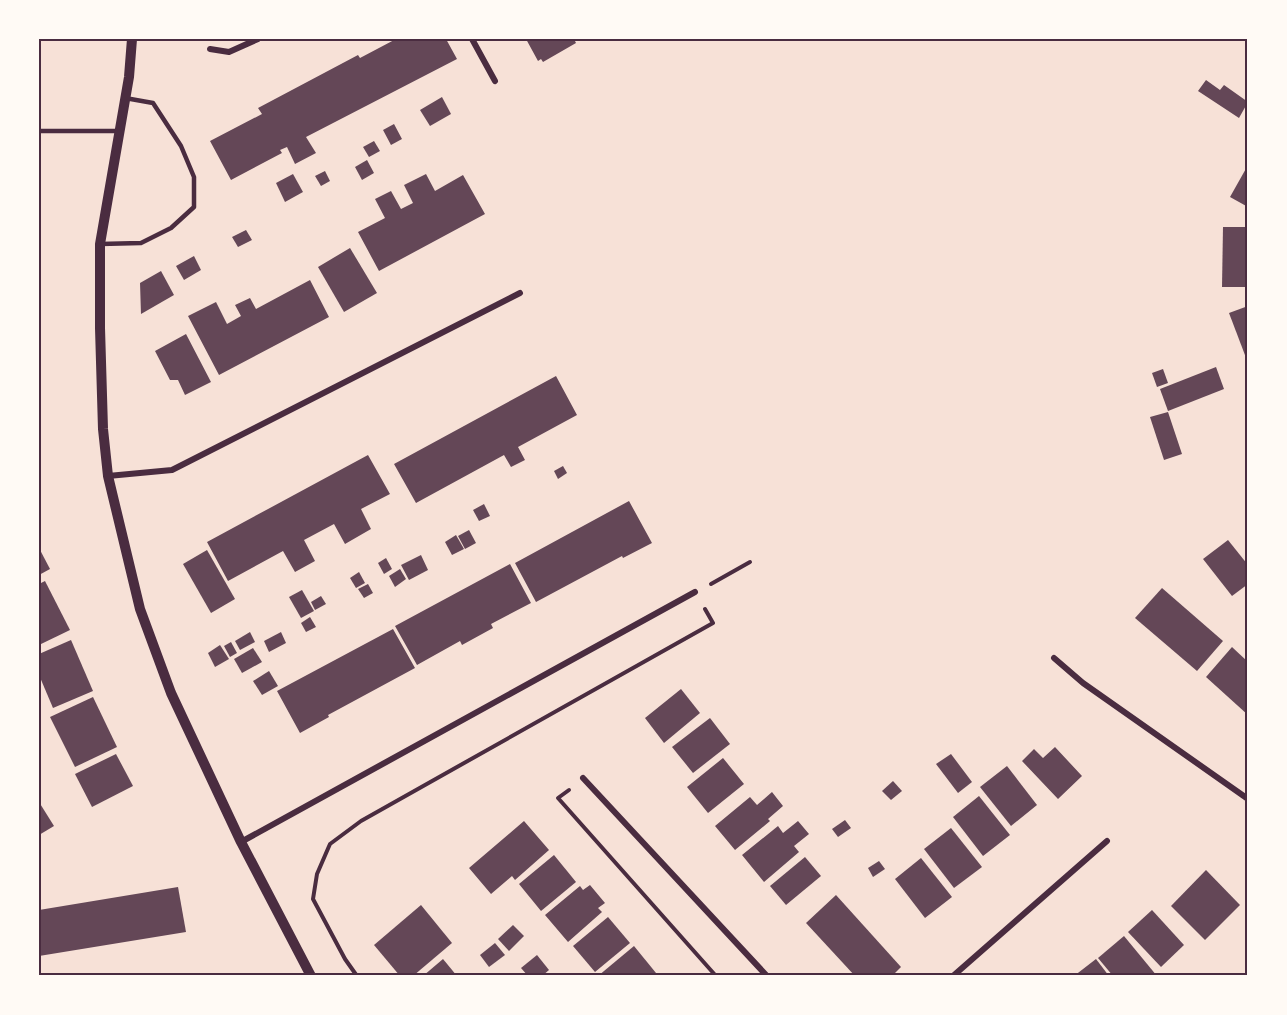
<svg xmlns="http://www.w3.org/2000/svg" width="1287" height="1015" viewBox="0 0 1287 1015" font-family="'Golos Text',sans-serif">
	<rect width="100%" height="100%" fill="#f7e1d7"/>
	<!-- building -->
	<g fill="#644757">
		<path d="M396,39H446L457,59L306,137L316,153L295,164L287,147L280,150L282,153L231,180L210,141L262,114L258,108L358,55L360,58Z"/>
		<path d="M526,39H574L576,43L543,62L541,59L538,61Z"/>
		<path d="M1206,80L1220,90L1224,85L1248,102L1239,118L1198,91Z"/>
		<path d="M442,97L451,114L430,126L420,110Z"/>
		<path d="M394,124L402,139L391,145L383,130Z"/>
		<path d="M374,141L380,151L369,157L363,147Z"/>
		<path d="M367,160L374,173L362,180L355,167Z"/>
		<path d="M1248,165V207L1230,197Z"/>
		<path d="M325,171L330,181L321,186L315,176Z"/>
		<path d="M293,174L303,192L285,202L276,183Z"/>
		<path d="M426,174L435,191L463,175L485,214L379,271L358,232L385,218L375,199L391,191L401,209L413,203L404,185Z"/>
		<path d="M1223,227H1248V287H1222Z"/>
		<path d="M246,230L252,240L238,247L232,237Z"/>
		<path d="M350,248L377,293L344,312L318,267Z"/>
		<path d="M194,256L201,270L184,280L176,266Z"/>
		<path d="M161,271L174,295L141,314L140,283Z"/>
		<path d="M310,280L329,317L219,375L188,316L216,302L227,324L241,316L235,305L250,298L256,309Z"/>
		<path d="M1248,306V363L1229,313Z"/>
		<path d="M186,334L211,382L185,395L178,380H170L155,351Z"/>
		<path d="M1216,367L1224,389L1168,411L1160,389Z"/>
		<path d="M1163,369L1168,383L1157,387L1152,373Z"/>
		<path d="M556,376L577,415L518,447L525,460L511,467L504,455L416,503L394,464Z"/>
		<path d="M1168,412L1182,454L1164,460L1150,417Z"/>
		<path d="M368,455L390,494L361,509L371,529L345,544L334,524L304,540L315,561L295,572L283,551L228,581L207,542Z"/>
		<path d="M563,466L567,473L558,479L554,471Z"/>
		<path d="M629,501L652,543L623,558L622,556L536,602L515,563Z"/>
		<path d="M484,504L490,516L479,521L473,510Z"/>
		<path d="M469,530L476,543L465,549L458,536Z"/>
		<path d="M456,535L464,549L452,555L445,542Z"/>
		<path d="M1228,540L1248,565V584L1232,596L1203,559Z"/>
		<path d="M39,548L50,569L39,575Z"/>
		<path d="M207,550L235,599L211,613L183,564Z"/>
		<path d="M421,555L428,570L409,580L401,565Z"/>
		<path d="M386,558L392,569L384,574L378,563Z"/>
		<path d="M510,564L531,603L491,624L493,628L462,645L460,641L417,665L395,626Z"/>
		<path d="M400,569L406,579L395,587L389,576Z"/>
		<path d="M359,572L365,583L356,588L350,578Z"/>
		<path d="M45,581L70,630L39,645V584Z"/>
		<path d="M368,584L373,593L364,598L358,589Z"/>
		<path d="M1162,588L1223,641L1197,671L1135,618Z"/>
		<path d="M302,590L314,611L301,618L289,597Z"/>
		<path d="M321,596L326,604L315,610L311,602Z"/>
		<path d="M310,617L316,627L306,632L301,623Z"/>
		<path d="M393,629L415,668L328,715L329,717L300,733L277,691Z"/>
		<path d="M250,632L255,642L240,650L235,641Z"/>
		<path d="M281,632L286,643L269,652L264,641Z"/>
		<path d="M71,640L93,691L53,708L39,675V654Z"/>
		<path d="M231,642L237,653L230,657L224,646Z"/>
		<path d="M220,645L229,659L215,667L208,653Z"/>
		<path d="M1232,647L1248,662V715L1206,677Z"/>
		<path d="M253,648L262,662L242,673L234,659Z"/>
		<path d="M269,671L278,686L262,695L253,681Z"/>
		<path d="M681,689L700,713L664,743L645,718Z"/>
		<path d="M93,697L117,747L75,767L50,717Z"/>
		<path d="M710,718L730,744L693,773L672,747Z"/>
		<path d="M1055,747L1082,776L1058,799L1022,761L1034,749L1043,758Z"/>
		<path d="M116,754L133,786L92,807L75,774Z"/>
		<path d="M951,754L972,782L958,793L936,764Z"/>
		<path d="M723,758L744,784L708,813L687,787Z"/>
		<path d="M1007,766L1037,805L1011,826L980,787Z"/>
		<path d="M893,781L902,791L891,800L882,791Z"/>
		<path d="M772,792L783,806L768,819L770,821L735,850L715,826L750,797L757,805Z"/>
		<path d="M979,796L1010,835L983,856L953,817Z"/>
		<path d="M39,802L54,826L39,835Z"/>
		<path d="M845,820L851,828L838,837L832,829Z"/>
		<path d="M524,821L549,850L515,880L512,876L491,894L469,868Z"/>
		<path d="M798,821L809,834L794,846L799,852L764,882L742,855L778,826L783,833Z"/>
		<path d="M951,828L982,867L954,888L924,849Z"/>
		<path d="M554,855L576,882L541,911L519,884Z"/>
		<path d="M805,857L821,876L786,905L770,886Z"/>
		<path d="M921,858L952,897L925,918L895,879Z"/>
		<path d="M879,861L885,869L873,877L868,868Z"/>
		<path d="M1206,870L1240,905L1205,940L1171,906Z"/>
		<path d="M590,885L605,903L598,908L602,912L568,942L545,915L580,886L583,890Z"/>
		<path d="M178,887L186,932L39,956V910Z"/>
		<path d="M836,895L901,967L892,976H855L806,923Z"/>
		<path d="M421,905L452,943L413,976H400L374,945Z"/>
		<path d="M1152,910L1184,945L1161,967L1128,932Z"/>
		<path d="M608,917L630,943L595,972L573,946Z"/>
		<path d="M513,925L524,936L509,951L498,939Z"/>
		<path d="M1124,936L1157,976H1113L1098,958Z"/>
		<path d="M495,943L505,955L489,967L480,955Z"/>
		<path d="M634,946L656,973L652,976H598Z"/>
		<path d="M537,955L549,970L542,976H528L521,968Z"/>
		<path d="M443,959L457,976H423Z"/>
		<path d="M1096,959L1109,976H1074Z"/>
	</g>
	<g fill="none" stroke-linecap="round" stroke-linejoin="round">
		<!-- path -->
		<g stroke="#4a2c40" stroke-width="4">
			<path d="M711,584L750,562"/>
			<path d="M569,790L558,798L716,976"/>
			<path d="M357,976L345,959L313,899L317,874L330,844L361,821L713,623L705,609"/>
		</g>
		<!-- service -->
		<g stroke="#4a2c40" stroke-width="4.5">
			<path d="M39,131H120"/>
			<path d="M100,244L141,243L171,228L194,207V177L181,146L153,103L125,98"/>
		</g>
		<!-- minor -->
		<g stroke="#4a2c40" stroke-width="6">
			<path d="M472,39L495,81"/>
			<path d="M210,49L229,52L258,39"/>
			<path d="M108,476L172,470L520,293"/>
			<path d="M1054,658L1083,683L1248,799"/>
			<path d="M583,778L767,976"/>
			<path d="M241,842L695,592"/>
			<path d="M953,976L1107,841"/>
		</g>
		<!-- tertiary -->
		<path stroke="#4a2c40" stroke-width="10" d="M132,39L129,77L100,244V328L103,429L108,476L140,609L171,693L241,842L311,976"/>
	</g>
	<!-- border -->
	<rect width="1287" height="1015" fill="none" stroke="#fffaf5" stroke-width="81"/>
	<rect x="40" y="40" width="1206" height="934" fill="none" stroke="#4a2c40" stroke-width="2"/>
</svg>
